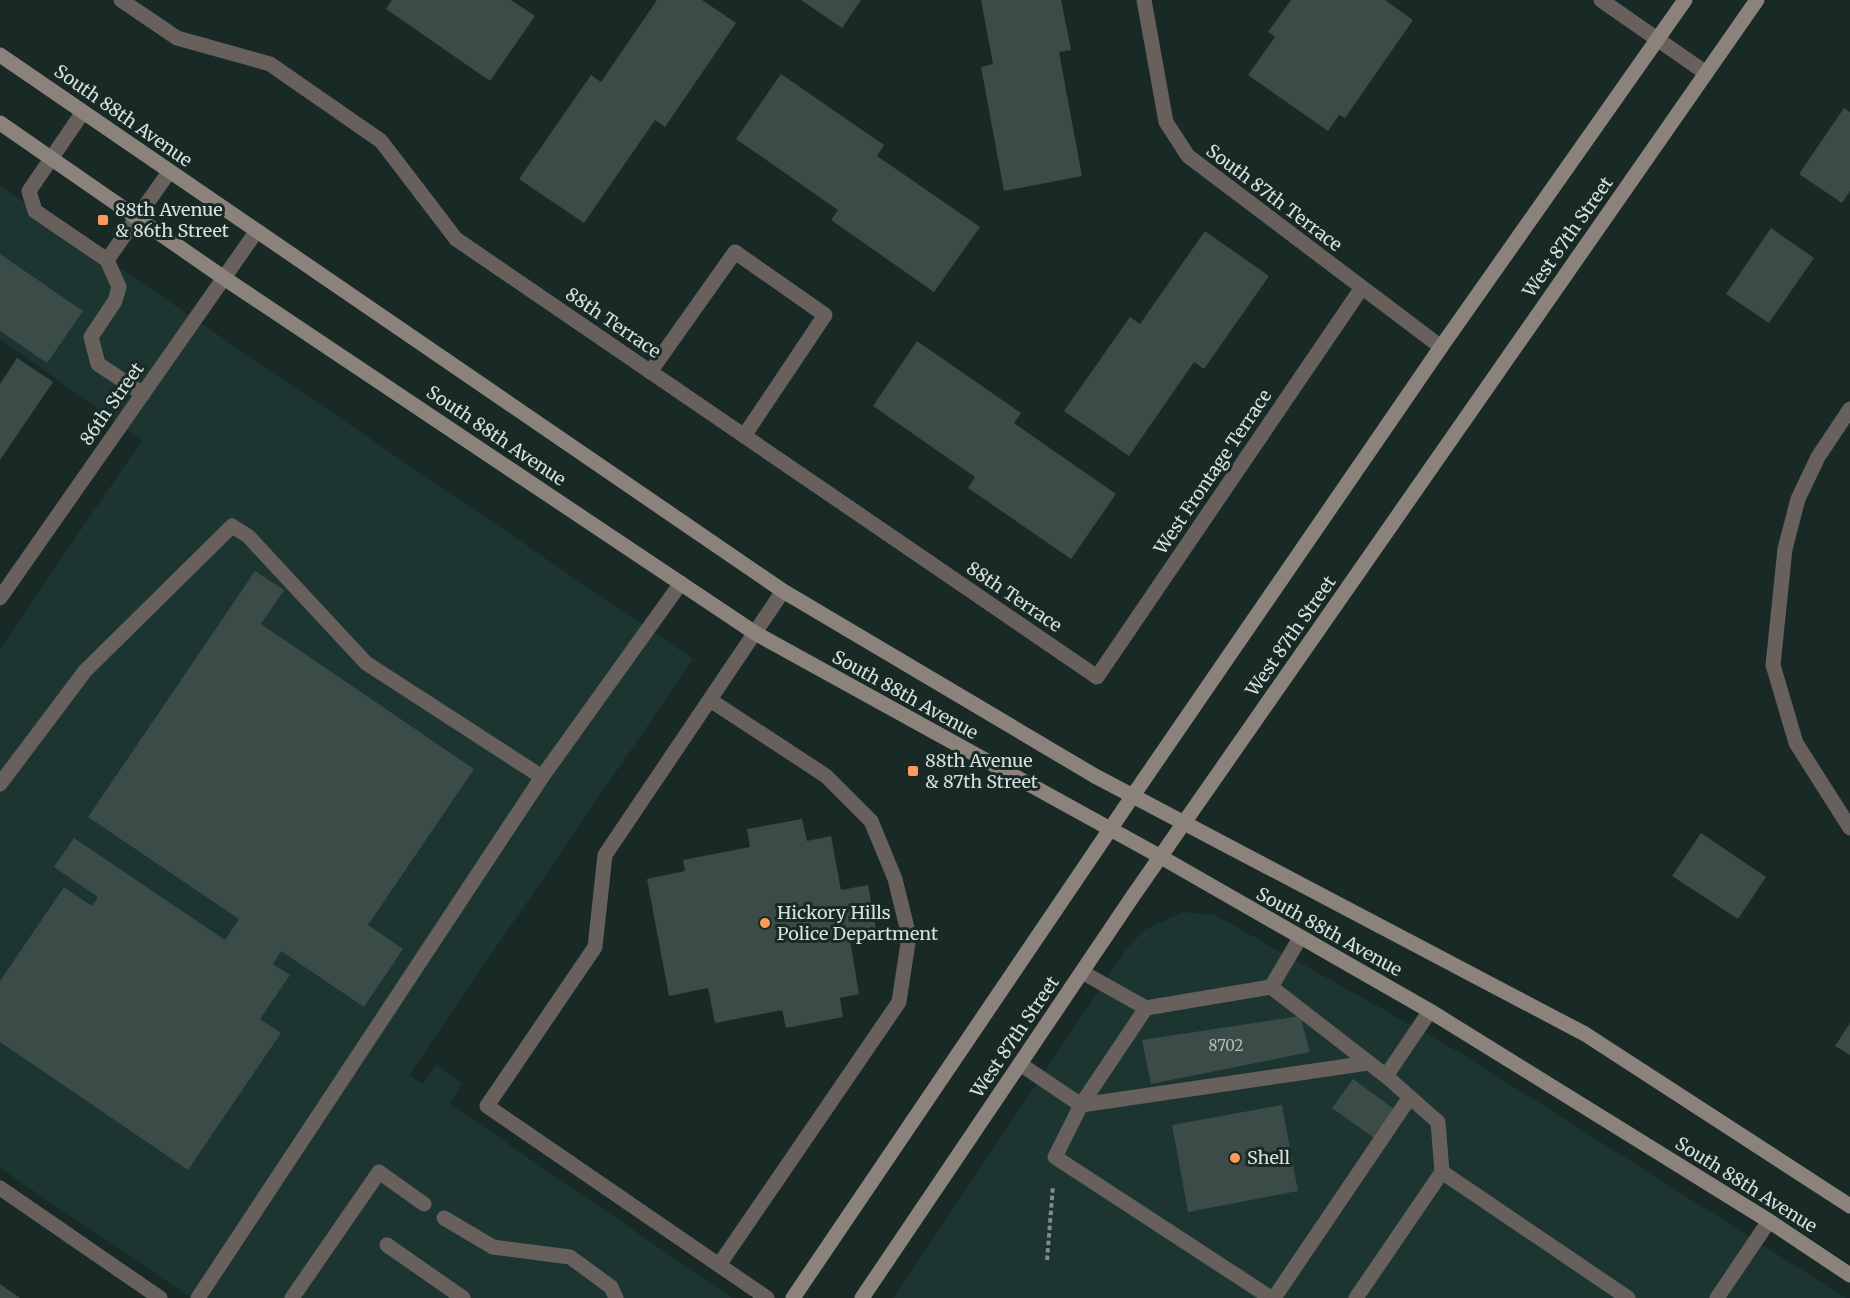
<svg xmlns="http://www.w3.org/2000/svg" width="1850" height="1298" viewBox="0 0 1850 1298" font-family="Merriweather,serif">
	<rect width="100%" height="100%" fill="#182926"/>
	<!-- built -->
	<g fill="#1c3531">
		<path d="M0,186L693,659L409,1075L422,1084L436,1064L463,1084L449,1103L732,1298H191L0,1168V649L142,440L0,339Z"/>
		<path d="M1183,912L1215,915L1459,1052L1846,1298H893L1126,950L1144,930Z"/>
	</g>
	<!-- building -->
	<g fill="#3a4b48">
		<path d="M392,0H511L535,16L490,81L386,9Z"/>
		<path d="M657,0H702L736,23L665,127L655,120L584,223L519,179L591,75L601,82Z"/>
		<path d="M801,0H861L842,28Z"/>
		<path d="M981,0H1061L1071,50L1059,52L1082,176L1004,191L981,67L993,64Z"/>
		<path d="M1291,0H1385L1413,20L1345,118L1339,115L1328,131L1248,75L1275,37L1268,32Z"/>
		<path d="M781,74L884,145L877,156L980,227L934,292L831,220L838,210L736,139Z"/>
		<path d="M1844,108L1850,112V191L1842,203L1799,174Z"/>
		<path d="M1771,228L1814,258L1769,323L1726,294Z"/>
		<path d="M1205,231L1269,276L1204,369L1194,362L1129,456L1064,411L1130,317L1140,324Z"/>
		<path d="M0,254L83,311L47,363L0,331Z"/>
		<path d="M917,341L1021,413L1014,423L1116,494L1071,559L968,488L975,477L873,406Z"/>
		<path d="M17,358L53,382L0,460V384Z"/>
		<path d="M255,571L284,590L261,624L474,769L368,925L403,949L364,1007L281,951L273,964L290,975L260,1019L281,1033L188,1170L0,1042V981L64,887L92,906L98,897L54,867L74,838L225,940L239,919L88,817Z"/>
		<path d="M802,819L807,841L831,836L841,890L868,885L877,934L850,940L859,994L840,998L843,1017L786,1028L782,1010L715,1023L708,988L669,996L647,879L685,871L683,860L750,847L747,829Z"/>
		<path d="M1701,833L1766,877L1738,919L1672,876Z"/>
		<path d="M1300,1016L1310,1052L1151,1084L1142,1040Z"/>
		<path d="M1850,1023V1055L1835,1046Z"/>
		<path d="M1353,1079L1398,1112L1377,1140L1332,1108Z"/>
		<path d="M1282,1105L1298,1191L1188,1212L1172,1125Z"/>
		<path d="M0,1284L20,1298H0Z"/>
	</g>
	<g fill="none" stroke-linecap="round" stroke-linejoin="round">
		<!-- path -->
		<path stroke="#7f8c8a" stroke-width="4" stroke-dasharray="4.5 3" stroke-linecap="butt" d="M1047,1260L1053,1186"/>
		<!-- lane -->
		<g stroke="#67605d" stroke-width="15">
			<path d="M83,112L29,191L35,211L107,260L119,287L115,301L91,337L98,364L143,394"/>
			<path d="M107,260L169,172"/>
			<path d="M650,372L735,252L825,315L744,436"/>
			<path d="M710,700L826,776L871,821L895,879L909,936L899,1002L719,1265"/>
			<path d="M0,784L85,671L232,526L248,536L366,663L542,777"/>
			<path d="M1271,987L1386,1076L1430,1011"/>
			<path d="M1146,1008L1271,987L1300,938"/>
			<path d="M1020,1064L1081,1105L1146,1008L1082,972"/>
			<path d="M1386,1076L1438,1122L1442,1172"/>
			<path d="M0,1188L160,1298"/>
			<path d="M444,1218L493,1247L570,1257L611,1287L616,1298"/>
			<path d="M387,1245L463,1298"/>
			<path d="M198,1298L542,777L681,583"/>
			<path d="M292,1298L379,1172L424,1204"/>
			<path d="M767,1298L487,1106L595,947L605,855L783,591"/>
			<path d="M1271,1298L1055,1157L1081,1105L1368,1063"/>
			<path d="M1274,1298L1410,1097"/>
			<path d="M1356,1298L1442,1172L1628,1298"/>
			<path d="M1717,1298L1769,1221"/>
		</g>
		<!-- street -->
		<g stroke="#67605d" stroke-width="15">
			<path d="M121,0L177,38L270,64L381,141L456,239L1097,677L1361,289"/>
			<path d="M1144,0L1166,122L1188,156L1441,347"/>
			<path d="M1601,0L1706,73"/>
			<path d="M1850,409L1818,457L1798,499L1785,549L1773,665L1796,743L1850,828"/>
			<path d="M0,598L256,232"/>
		</g>
		<!-- secondary -->
		<g stroke="#8c827c" stroke-width="15">
			<path d="M0,55L783,591L1095,776L1585,1034L1850,1206"/>
			<path d="M0,123L224,278L755,633L1161,857L1430,1011L1769,1221L1850,1275"/>
			<path d="M793,1298L1134,794L1441,347L1685,0"/>
			<path d="M862,1298L1133,896L1757,0"/>
		</g>
	</g>
	<!-- markers -->
	<g fill="#ff9b5a" stroke="#182926" stroke-width="2">
		<rect x="97" y="214" width="12" height="12" rx="3"/>
		<rect x="907" y="765" width="12" height="12" rx="3"/>
		<circle cx="765" cy="923" r="6"/>
		<circle cx="1235" cy="1158" r="6"/>
	</g>
	<g text-anchor="middle" stroke-width="6" stroke-linejoin="round" paint-order="stroke">
		<!-- number labels -->
		<g font-size="15" fill="#b0bcb9">
			<text x="1226" y="1051">8702</text>
		</g>
		<!-- street labels -->
		<g font-size="18" fill="#d7e1df" stroke="#182926">
			<text transform="translate(123 116) rotate(35)" y="6">South 88th Avenue</text>
			<text transform="translate(1274 198) rotate(37)" y="6">South 87th Terrace</text>
			<text transform="translate(1568 237) rotate(-55)" y="6">West 87th Street</text>
			<text transform="translate(613 323) rotate(34)" y="6">88th Terrace</text>
			<text transform="translate(112 404) rotate(-55)" y="6">86th Street</text>
			<text transform="translate(496 436) rotate(34)" y="6">South 88th Avenue</text>
			<text transform="translate(1213 472) rotate(-56)" y="6">West Frontage Terrace</text>
			<text transform="translate(1014 597) rotate(34)" y="6">88th Terrace</text>
			<text transform="translate(1291 636) rotate(-55)" y="6">West 87th Street</text>
			<text transform="translate(905 695) rotate(29)" y="6">South 88th Avenue</text>
			<text transform="translate(1329 932) rotate(29)" y="6">South 88th Avenue</text>
			<text transform="translate(1015 1037) rotate(-56)" y="6">West 87th Street</text>
			<text transform="translate(1746 1185) rotate(32)" y="6">South 88th Avenue</text>
		</g>
		<!-- poi labels -->
		<g font-size="18" fill="#d7e1df" stroke="#182926" text-anchor="start">
			<text x="115" y="216">88th Avenue<tspan x="115" dy="21">&amp; 86th Street</tspan></text>
			<text x="925" y="767">88th Avenue<tspan x="925" dy="21">&amp; 87th Street</tspan></text>
			<text x="777" y="919">Hickory Hills<tspan x="777" dy="21">Police Department</tspan></text>
			<text x="1247" y="1164">Shell</text>
		</g>
	</g>
</svg>
